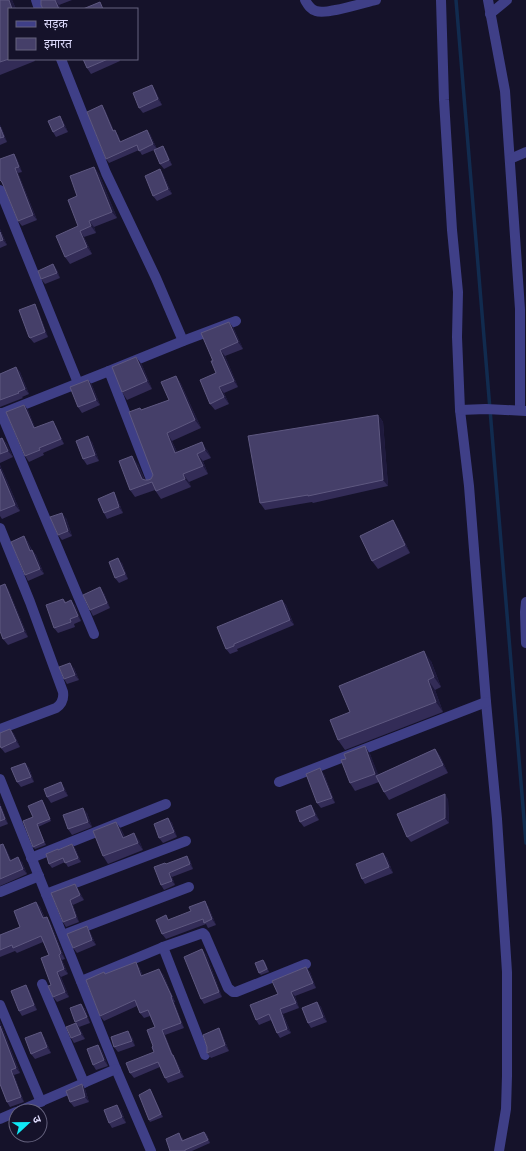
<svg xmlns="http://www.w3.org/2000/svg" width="526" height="1151" viewBox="0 0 526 1151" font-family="'Titillium Web','Noto Sans Devanagari',sans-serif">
	<rect width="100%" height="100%" fill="#15122a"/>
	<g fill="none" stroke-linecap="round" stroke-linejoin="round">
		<!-- stream -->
		<path stroke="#112b4f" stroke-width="3.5" d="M456,0L526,843"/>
		<!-- minor -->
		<g stroke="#3f3f87" stroke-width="10">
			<path d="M36,0L39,9"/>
			<path d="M305,0C308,5 310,9 316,11C326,15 363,3 376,0"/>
			<path d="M441,0L444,100L452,230L458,292L457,337L460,410L469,486L486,702L497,819L507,972V1076L506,1109L499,1151"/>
			<path d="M488,0L505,91L520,309V410"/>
			<path d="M490,14L507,0"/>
			<path d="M61,59L106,173L156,278L183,341"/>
			<path d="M510,159L526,152"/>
			<path d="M0,190L78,383"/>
			<path d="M109,371L152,482"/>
			<path d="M460,410L486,409L526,411"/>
			<path d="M1,413L94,634"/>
			<path d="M0,414L109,371L183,341L236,321"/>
			<path d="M0,528L30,602L63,692C64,699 62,704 56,708L0,729"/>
			<path d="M526,602L525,612L526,643"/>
			<path d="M0,779L116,1069L151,1151"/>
			<path d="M279,782L486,702"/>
			<path d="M31,858L166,804"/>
			<path d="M0,892L39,876"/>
			<path d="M46,894L186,841"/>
			<path d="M63,935L189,887"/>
			<path d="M163,947L205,1055"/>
			<path d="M81,981L163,947L203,933L205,935L228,988L233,992H236L306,964"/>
			<path d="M42,984L84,1083"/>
			<path d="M0,1005L41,1102"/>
			<path d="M19,1111L116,1069"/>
			<path d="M0,1119L16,1112"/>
		</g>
	</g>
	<!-- wall -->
	<g fill="#332c57">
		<path d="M0,0H12L16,9H9V59H34L35,61L0,75Z"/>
		<path d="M41,0H72L59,5L61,9H43Z"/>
		<path d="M83,59H119L120,61L91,74L87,68Z"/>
		<path d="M152,85L155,90L162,105L143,113L139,108Z"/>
		<path d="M105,110L114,131L118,135L121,142L147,130L150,134L157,149L163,146L166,151L172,165L164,169L160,164L154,150L142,155L139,150L109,163L106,159Z"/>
		<path d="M63,121L68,132L56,137L53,132Z"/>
		<path d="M0,125L2,129L7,142L0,145Z"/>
		<path d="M14,154L17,159L22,172L18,173L37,220L22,226L18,221L3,185L0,180Z"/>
		<path d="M94,167L99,174L117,218L94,227L96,233L84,237L92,254L70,264L65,257L78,226L77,196Z"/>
		<path d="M160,169L163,174L172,194L157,201L153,196Z"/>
		<path d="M0,229L7,245L0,248Z"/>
		<path d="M53,264L57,270L60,278L45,284L41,279Z"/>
		<path d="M38,310L48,337L34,343L29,337Z"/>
		<path d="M229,322L234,329L243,349L225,356L238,387L224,393L229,404L215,410L210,404L216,373L213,361Z"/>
		<path d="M136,357L142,365L152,389L127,400L122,392Z"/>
		<path d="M16,367L20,372L29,394L22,397L23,398L0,407V374Z"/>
		<path d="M176,376L181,384L201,428L172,441L177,452L207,450L211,458L203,461L208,474L189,482L191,487L161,499L155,490L135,497L130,490L138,464L145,480H148L151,479L153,475L141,410L169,400Z"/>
		<path d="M88,380L92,385L100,405L82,413L78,407Z"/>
		<path d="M24,405L28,410L35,428L56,426L64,444L43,453L44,455L29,462L25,456Z"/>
		<path d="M378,415L383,422L388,486L313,503L312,502L265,510L260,503Z"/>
		<path d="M2,438L7,444L13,457L0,463V439Z"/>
		<path d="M92,442L99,461L87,465L83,459Z"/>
		<path d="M0,465L20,511L2,519L0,516Z"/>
		<path d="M114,492L117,498L123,513L107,519L104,513Z"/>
		<path d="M66,518L72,536L62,540L58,535Z"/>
		<path d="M398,528L410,553L378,569L372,561Z"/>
		<path d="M24,536L28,542L32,550L36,555L44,574L28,581L25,575Z"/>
		<path d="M122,563L128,579L119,583L115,578Z"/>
		<path d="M5,584L9,591L28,637L8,645L3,639Z"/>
		<path d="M104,593L110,608L93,616L90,610Z"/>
		<path d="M63,599L66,602L75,605L81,621L74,624L75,627L58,633L54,628Z"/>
		<path d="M282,600L286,605L294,625L237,649L238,651L230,654L226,649Z"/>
		<path d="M431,661L441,687L435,690L443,712L345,750L338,740L350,712Z"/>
		<path d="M74,668L79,680L67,684L64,679Z"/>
		<path d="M10,729L14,734L20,747L5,753L1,748Z"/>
		<path d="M435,749L440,756L448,773L389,800L384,792L379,782L355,791L350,783L346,759L370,754L378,775Z"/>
		<path d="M25,763L29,768L34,782L21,787L17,782Z"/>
		<path d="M324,774L335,803L321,808L317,803Z"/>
		<path d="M64,787L68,796L51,803L47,797Z"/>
		<path d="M448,799L449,823L411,842L407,837Z"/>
		<path d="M42,800L44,803L51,821L38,827L46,845L35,849L33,847V817Z"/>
		<path d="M0,803L8,824L0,827Z"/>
		<path d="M311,805L314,810L319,820L304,827L300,822Z"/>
		<path d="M87,813L92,827L72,835L68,829Z"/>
		<path d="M168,818L172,823L177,837L163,843L159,838Z"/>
		<path d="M121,829L125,837L139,840L143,850L108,864L103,856Z"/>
		<path d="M72,844L75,848L81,862L68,867L65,862L52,868L49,864L58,850Z"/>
		<path d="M0,845L6,849L11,860L22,862L27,874L0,886Z"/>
		<path d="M383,853L387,858L393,873L365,884L362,879Z"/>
		<path d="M190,860L193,869L172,877L175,885L164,890L161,885L166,864Z"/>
		<path d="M75,884L78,889L84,900L73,905L79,922L66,927L63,922Z"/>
		<path d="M36,902L40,907L45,918L50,922L65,959L62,960L68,974L61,977L69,997L57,1002L53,997L49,955L43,942L17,953L15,951L0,957V935L20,927Z"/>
		<path d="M208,906L216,925L208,928L206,924L166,939L162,934L169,920Z"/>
		<path d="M87,926L90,932L96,945L77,953L73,948Z"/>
		<path d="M206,954L222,997L204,1004L201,999Z"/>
		<path d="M263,960L265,962L269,972L261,975L259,973Z"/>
		<path d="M139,967L143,976L163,974L175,1002H174L184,1028L165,1035L173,1055L176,1060L184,1077L168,1083L165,1078L160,1067L134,1078L130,1073L154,1052L153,1046L155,1027L150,1016L144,1018L140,1013L137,1006L104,1021L100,1016L106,974Z"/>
		<path d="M306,967L310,972L316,988L295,996L299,1008L283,1014L291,1033L280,1038L277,1033L271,1020L259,1025L256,1020L278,994Z"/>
		<path d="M29,990L37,1010L22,1016L19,1011Z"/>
		<path d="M317,1002L321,1007L327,1022L311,1028L308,1023Z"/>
		<path d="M81,1004L85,1009L90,1023L79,1027L85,1039L74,1043L71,1038L76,1023L75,1022Z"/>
		<path d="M0,1022L20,1073L14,1075L24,1102L10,1107L7,1102L0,1084Z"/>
		<path d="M219,1028L222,1034L229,1051L211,1058L207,1053V1047Z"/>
		<path d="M44,1037L51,1053L35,1059L31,1054Z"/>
		<path d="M132,1037L135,1046L118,1052L114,1047Z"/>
		<path d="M98,1045L102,1051L108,1066L96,1070L93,1065Z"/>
		<path d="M82,1084L85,1089L89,1102L74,1107L70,1102Z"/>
		<path d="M150,1089L152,1092L163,1117L150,1122L149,1120Z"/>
		<path d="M121,1110L126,1123L112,1128L109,1123Z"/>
		<path d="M204,1132L207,1135L210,1143L192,1151H170L182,1137L183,1140Z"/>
	</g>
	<!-- shaded-wall -->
	<g fill="#1f1a3d">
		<path d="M9,0H12L16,9H12Z"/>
		<path d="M55,0L59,5L61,9H59Z"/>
		<path d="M152,85L155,90L162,105L158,99Z"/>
		<path d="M102,105L105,110L116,136L113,131Z"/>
		<path d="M60,116L63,121L68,132L64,126Z"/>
		<path d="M0,125L2,129L7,142L4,137L0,128Z"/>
		<path d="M115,130L118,135L123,146L120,142Z"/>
		<path d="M147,130L150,134L157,149L153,144Z"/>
		<path d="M163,146L166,151L172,165L169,160Z"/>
		<path d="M14,154L17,159L22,172L19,167Z"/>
		<path d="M94,167L99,174L117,218L112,212Z"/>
		<path d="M15,168L18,173L37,220L33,215Z"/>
		<path d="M160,169L163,174L172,194L168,189Z"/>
		<path d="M89,221L94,227L96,233L91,226Z"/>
		<path d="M0,229L7,245L3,240L0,232Z"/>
		<path d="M80,231L84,237L92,254L87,247Z"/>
		<path d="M53,264L57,270L60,278L57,273Z"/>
		<path d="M35,304L38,310L48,337L45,332Z"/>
		<path d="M229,322L234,329L243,349L238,342Z"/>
		<path d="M220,350L225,356L238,387L234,381Z"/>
		<path d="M136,357L142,365L152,389L147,381Z"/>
		<path d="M16,367L20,372L29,394L25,389Z"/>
		<path d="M176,376L181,384L201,428L195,420Z"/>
		<path d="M88,380L92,385L100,405L96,400Z"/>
		<path d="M219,387L224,393L229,404L224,397Z"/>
		<path d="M24,405L28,410L38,434L34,428Z"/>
		<path d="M378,415L383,422L388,486L383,480Z"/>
		<path d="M53,421L56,426L64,444L61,439Z"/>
		<path d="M167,433L172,441L181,461L175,453Z"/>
		<path d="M88,436L92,442L99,461L95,455Z"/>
		<path d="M2,438L7,444L13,457L8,451Z"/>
		<path d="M202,442L207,450L211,458L205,450Z"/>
		<path d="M197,454L203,461L208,474L203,466Z"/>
		<path d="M132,456L138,464L146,484L142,479Z"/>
		<path d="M0,465L20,511L15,505L0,469Z"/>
		<path d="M183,474L189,482L191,487L185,479Z"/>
		<path d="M114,492L117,498L123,513L119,507Z"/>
		<path d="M62,513L66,518L72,536L68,531Z"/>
		<path d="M393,520L398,528L410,553L405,545Z"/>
		<path d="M24,536L28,542L34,556L30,551Z"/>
		<path d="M32,550L36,555L44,574L40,569Z"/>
		<path d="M118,558L122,563L128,579L125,574Z"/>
		<path d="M5,584L9,591L28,637L24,631Z"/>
		<path d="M100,587L104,593L110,608L107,603Z"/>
		<path d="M71,600L75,605L81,621L78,616Z"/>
		<path d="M282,600L286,605L294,625L290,620Z"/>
		<path d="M424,651L431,661L441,687L434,677Z"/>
		<path d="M70,663L74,668L79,680L75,675Z"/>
		<path d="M428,680L435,690L443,712L436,702Z"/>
		<path d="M10,729L14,734L20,747L16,741Z"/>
		<path d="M365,746L370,754L381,781L375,774Z"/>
		<path d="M435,749L440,756L448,773L443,765Z"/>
		<path d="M25,763L29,768L34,782L31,777Z"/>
		<path d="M320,768L324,774L335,803L332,798Z"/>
		<path d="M61,782L64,787L68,796L64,790Z"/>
		<path d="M445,794L448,799L449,823L445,818Z"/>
		<path d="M42,800L44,803L51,821L50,819Z"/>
		<path d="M0,803L8,824L5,819L0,806Z"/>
		<path d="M311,805L314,810L319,820L315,815Z"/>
		<path d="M83,808L87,813L92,827L88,822Z"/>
		<path d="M168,818L172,823L177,837L174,832Z"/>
		<path d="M116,822L121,829L128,845L123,838Z"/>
		<path d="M134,833L139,840L143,850L138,843Z"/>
		<path d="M3,844L6,849L13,866L10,861Z"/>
		<path d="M72,844L75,848L81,862L78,858Z"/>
		<path d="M383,853L387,858L393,873L389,867Z"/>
		<path d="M187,856L190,860L193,869L190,864Z"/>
		<path d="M18,857L22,862L27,874L23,869Z"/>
		<path d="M169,873L172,877L175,885L172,881Z"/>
		<path d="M75,884L78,889L84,900L80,895Z"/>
		<path d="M70,900L73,905L79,922L76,917Z"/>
		<path d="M205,901L208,906L216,925L212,919Z"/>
		<path d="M36,902L40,907L47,924L43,918Z"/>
		<path d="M47,917L50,922L65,959L61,953Z"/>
		<path d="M87,926L90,932L96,945L92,940Z"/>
		<path d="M202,949L206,954L222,997L219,992Z"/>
		<path d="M59,955L62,960L68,974L64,969Z"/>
		<path d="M136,962L139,967L145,981L141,976Z"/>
		<path d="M306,967L310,972L316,988L313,983Z"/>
		<path d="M159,969L163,974L175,1002L172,997Z"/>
		<path d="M57,972L61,977L69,997L65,992Z"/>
		<path d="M26,985L29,990L37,1010L34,1005Z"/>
		<path d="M291,992L295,996L299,1008L296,1003Z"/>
		<path d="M171,997L174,1002L184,1028L181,1023Z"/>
		<path d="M317,1002L321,1007L327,1022L323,1017Z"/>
		<path d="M81,1004L85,1009L90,1023L87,1017Z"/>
		<path d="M280,1009L283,1014L291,1033L287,1029Z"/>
		<path d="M0,1022L20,1073L16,1068L0,1026Z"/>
		<path d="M76,1023L80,1028L85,1039L81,1034Z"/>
		<path d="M219,1028L222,1034L229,1051L225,1045Z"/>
		<path d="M162,1030L165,1035L175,1060L172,1055Z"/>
		<path d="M128,1031L132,1037L135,1046L132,1041Z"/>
		<path d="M41,1032L44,1037L51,1053L47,1047Z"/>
		<path d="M98,1045L102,1051L108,1066L104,1060Z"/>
		<path d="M173,1055L176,1060L184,1077L180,1072Z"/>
		<path d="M11,1070L14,1075L24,1102L21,1097Z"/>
		<path d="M82,1084L85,1089L89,1102L85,1097Z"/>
		<path d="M150,1089L152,1092L163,1117L161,1114Z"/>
		<path d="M117,1105L121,1110L126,1123L122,1117Z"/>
		<path d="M204,1132L207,1135L210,1143L208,1140Z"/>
	</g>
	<!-- building -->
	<g fill="#453f69" stroke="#5e5880">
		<path d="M0,0H9L12,9H9V59L0,62Z"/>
		<path d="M41,0H55L59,9H43L41,5Z"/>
		<path d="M100,2L103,9H83Z"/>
		<path d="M83,59H108L87,68Z"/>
		<path d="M152,85L158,99L139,108L133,93Z"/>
		<path d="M102,105L113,131L115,130L120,142L147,130L153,144L139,151L137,145L106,159L87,112Z"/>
		<path d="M60,116L64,126L53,132L48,121Z"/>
		<path d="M0,127L4,137L0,138Z"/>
		<path d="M163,146L169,160L160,164L154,150Z"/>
		<path d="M14,154L19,167L15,168L33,215L18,221L2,182L0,180V159Z"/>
		<path d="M94,167L112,212L89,221L91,226L80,231L87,247L65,257L56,236L78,226L68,200L77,196L70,176Z"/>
		<path d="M160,169L168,189L153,196L145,176Z"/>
		<path d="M0,232L3,240L0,241Z"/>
		<path d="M53,264L57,273L41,279L38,271Z"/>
		<path d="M35,304L45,332L30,338L29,337L19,310Z"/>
		<path d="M229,322L238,342L220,350L234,381L219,387L224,397L210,404L200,380L216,373L211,361H213L201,333Z"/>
		<path d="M136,357L147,381L122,392L112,367Z"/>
		<path d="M16,367L25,389L18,392L19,393L0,400V374Z"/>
		<path d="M176,376L195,420L167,433L175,453L202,442L205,450L197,454L203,466L183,474L185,479L156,491L152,482L130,490L119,461L132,456L142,479L145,480H148L151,479L153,475L129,412L140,408L141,410L169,400L161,382Z"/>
		<path d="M88,380L96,400L78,407L70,387Z"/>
		<path d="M24,405L34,428L53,421L61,439L39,448L40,450L25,456L6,412Z"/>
		<path d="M378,415L383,480L308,496V495L260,503L248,436Z"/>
		<path d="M88,436L95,455L83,459L76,441Z"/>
		<path d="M2,438L8,451L0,454V439Z"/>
		<path d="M0,469L15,505L0,511Z"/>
		<path d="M114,492L119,507L104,513L98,499Z"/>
		<path d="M62,513L68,531L58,535L50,517Z"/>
		<path d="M393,520L405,545L372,561L360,536Z"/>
		<path d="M24,536L30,551L32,550L40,569L25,575L11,542Z"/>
		<path d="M118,558L125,574L115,578L109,562Z"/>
		<path d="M5,584L24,631L3,639L0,631V586Z"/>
		<path d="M100,587L107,603L90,610L83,595Z"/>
		<path d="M63,599L65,603L71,600L78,616L70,619L71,622L54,628L46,605Z"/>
		<path d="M282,600L290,620L234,644V646L226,649L217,627Z"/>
		<path d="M424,651L434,677L428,680L436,702L338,740L330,720L350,712L339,686Z"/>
		<path d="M70,663L75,675L64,679L59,667Z"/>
		<path d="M10,729L16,741L1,748L0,745V733Z"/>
		<path d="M365,746L375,774L350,783L341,760L346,759L344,754Z"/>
		<path d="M435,749L443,765L384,792L376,776Z"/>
		<path d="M25,763L31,777L17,782L11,768Z"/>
		<path d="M320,768L332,798L317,803L306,774Z"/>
		<path d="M61,782L64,790L47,797L44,789Z"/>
		<path d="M445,794V818L407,837L397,814Z"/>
		<path d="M42,800L50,819L37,824L44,842L33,847L23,821L33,817L28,806Z"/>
		<path d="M311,805L315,815L300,822L296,811Z"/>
		<path d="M0,806L5,819L0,821Z"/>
		<path d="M83,808L88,822L68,829L63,815Z"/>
		<path d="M168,818L174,832L159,838L154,824Z"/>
		<path d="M116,822L123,838L134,833L138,843L103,856L93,831Z"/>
		<path d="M3,844L10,861L18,857L23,869L0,879V845Z"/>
		<path d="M72,844L78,858L65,863L63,858L49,864L46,854L58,849V850Z"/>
		<path d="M383,853L389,867L362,879L356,864Z"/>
		<path d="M187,856L190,864L169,873L172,881L161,885L154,867L165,863L166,864Z"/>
		<path d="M75,884L80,895L70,900L76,917L63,922L51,893Z"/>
		<path d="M205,901L212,919L204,923L203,919L162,934L156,920L166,915L168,920L191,911L189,907Z"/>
		<path d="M36,902L43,918L47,917L61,953L59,955L64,969L57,972L65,992L53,997L48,986L51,985L41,958L49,955L41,936L13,948L12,945L0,950V935L20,927L14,911Z"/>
		<path d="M87,926L92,940L73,948L67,934Z"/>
		<path d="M202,949L219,992L201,999L184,957Z"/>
		<path d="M263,960L267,969L259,973L255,963Z"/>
		<path d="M136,962L141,976L159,969L172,997H171L181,1023L162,1030L172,1055H173L180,1072L165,1078L158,1062L130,1073L126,1063L154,1052L152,1047L153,1046L147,1030L155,1027L148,1010L140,1013L135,1000L100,1016L86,980L104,972L105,974Z"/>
		<path d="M306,967L313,983L291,992L296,1003L280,1009L287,1029L277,1033L269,1014L256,1020L250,1005L278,994L272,981Z"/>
		<path d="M26,985L34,1005L19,1011L11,991Z"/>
		<path d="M317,1002L323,1017L308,1023L302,1008Z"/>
		<path d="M81,1004L87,1017L75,1022L70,1008Z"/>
		<path d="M76,1023L81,1034L71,1038L66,1027Z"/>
		<path d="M0,1026L16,1068L11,1070L21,1097L7,1102L0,1084Z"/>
		<path d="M219,1028L225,1045L207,1053V1047L203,1035Z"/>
		<path d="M128,1031L132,1041L114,1047L111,1037Z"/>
		<path d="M41,1032L47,1047L31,1054L25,1038Z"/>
		<path d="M98,1045L104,1060L93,1065L87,1049Z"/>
		<path d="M82,1084L85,1097L70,1102L66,1091Z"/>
		<path d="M150,1089L161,1114L149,1120L139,1095Z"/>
		<path d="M117,1105L122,1117L109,1123L104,1110Z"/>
		<path d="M204,1132L208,1140L185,1150V1151H170L166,1139L179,1133L182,1141Z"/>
	</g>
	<!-- legend -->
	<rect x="8" y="8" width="130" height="52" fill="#15122a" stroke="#66637f"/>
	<rect x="16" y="21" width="20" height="6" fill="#3f3f87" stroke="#66637f"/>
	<text x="44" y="28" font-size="12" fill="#dfdcfe">सड़क</text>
	<rect x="16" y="38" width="20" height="12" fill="#453f69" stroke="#66637f"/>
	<text x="44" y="48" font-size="12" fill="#dfdcfe">इमारत</text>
	<!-- north arrow -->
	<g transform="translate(28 1123) rotate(68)"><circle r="19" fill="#15122a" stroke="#66637f"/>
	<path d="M0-3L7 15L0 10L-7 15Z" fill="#10e8f6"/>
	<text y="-6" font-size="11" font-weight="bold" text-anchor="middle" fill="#dfdcfe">उ</text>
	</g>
</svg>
